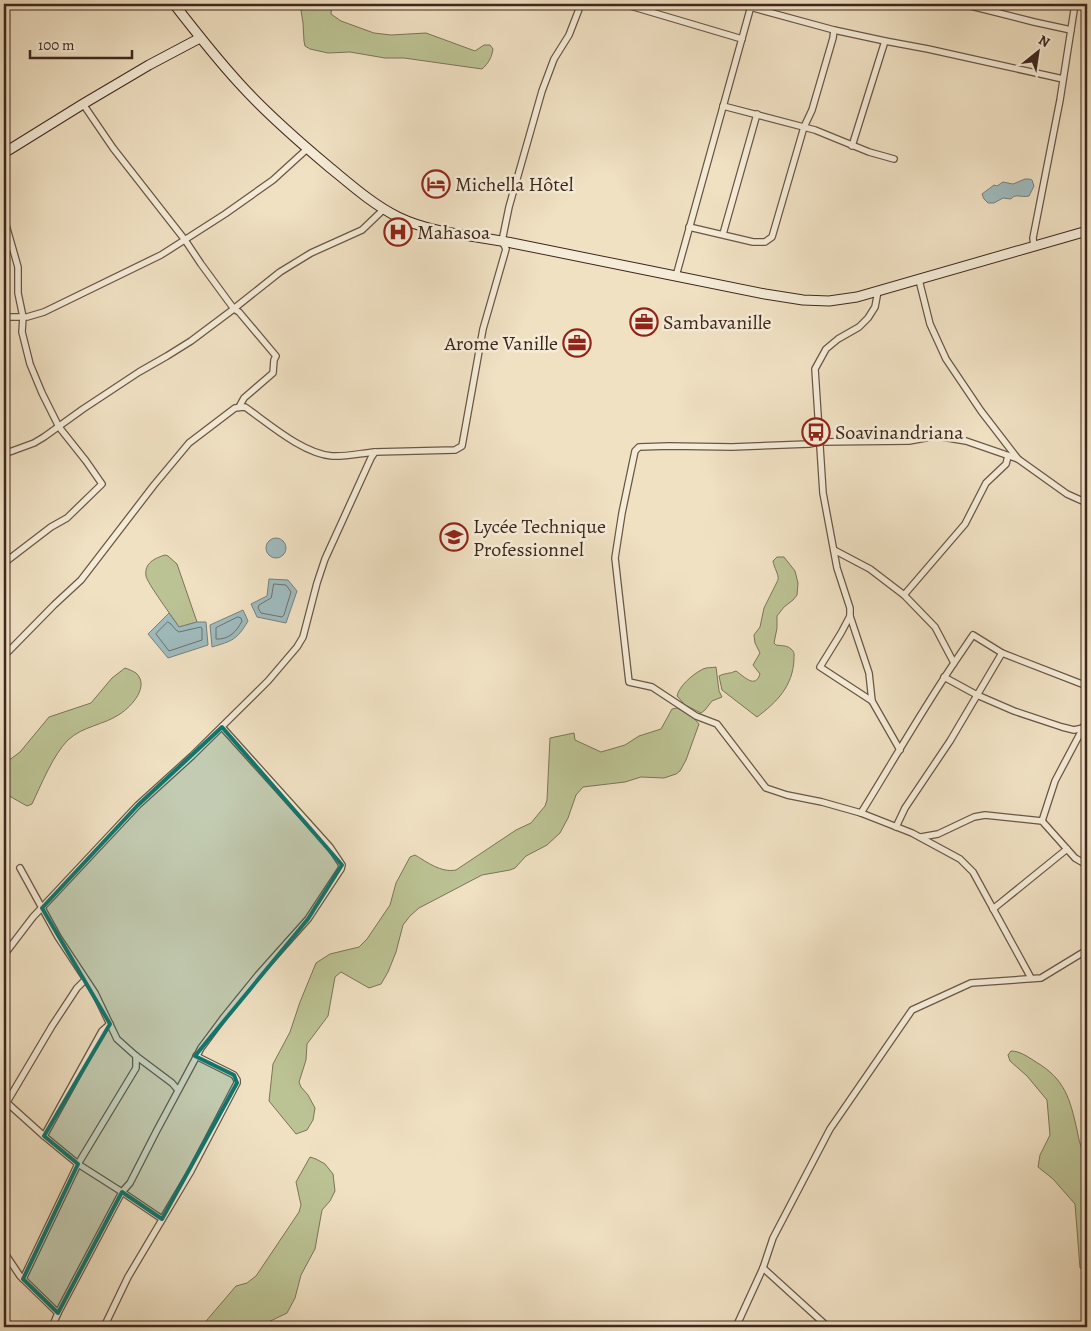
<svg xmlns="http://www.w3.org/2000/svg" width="1091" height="1331" viewBox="0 0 1091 1331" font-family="Alegreya,serif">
	<rect width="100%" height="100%" fill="#f0e1c3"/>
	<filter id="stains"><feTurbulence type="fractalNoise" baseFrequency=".004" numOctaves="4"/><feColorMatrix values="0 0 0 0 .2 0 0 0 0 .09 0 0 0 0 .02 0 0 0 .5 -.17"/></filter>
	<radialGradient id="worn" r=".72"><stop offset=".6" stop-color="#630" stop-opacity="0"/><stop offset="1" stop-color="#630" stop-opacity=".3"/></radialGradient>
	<!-- green -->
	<g fill="#bbc293" stroke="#7c7458">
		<path d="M300,4H332L331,14L341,21L374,33L391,35L426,33L475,51L484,45H490L493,49C492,57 488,64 482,69L404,58H385L350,52L328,53L310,49L305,46L304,41L303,23Z"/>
		<path d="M165,555L168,556L177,564L197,622L179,627C174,619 147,583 146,576C144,563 155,558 165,555Z"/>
		<path d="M777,557H784L795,571L798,583L797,595L793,600L784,607L777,616V628L774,643L776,645C781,646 787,645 791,649C795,652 794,655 794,659C793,686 777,702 757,717L722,690L719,676C724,673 730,674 736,671C745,677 755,689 760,674L753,665L760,653L755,643L754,635L760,627L764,608L778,580C779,574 774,568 773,561Z"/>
		<path d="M716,667L719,691L722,697L712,701L705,710L701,713L685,705L677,696C679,686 693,674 703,669C707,667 712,668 716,667Z"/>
		<path d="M125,668C128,669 133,671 136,673C150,686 132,706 120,714C104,725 83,726 68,740C53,755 41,785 32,804L27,806L4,793V764L20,752L49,717L91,703L112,678Z"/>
		<path d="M677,708L692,716L699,724L686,760L680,771L676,774L664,778L641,777L625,782L583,787L576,795L568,818L560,833L547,845L526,856L515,868L510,870L482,875L419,908L410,916L403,925L396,952L388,972L381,984L369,988L341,972L335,977L328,1016L307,1044L306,1060L299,1082L301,1087L308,1095L315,1108L313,1120L307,1130L296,1134L269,1101L273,1064L290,1032L300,1002L316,963L330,954L359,947L367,939L390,905L396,883L410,857L415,855C427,862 441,873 456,870L516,830L531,823L545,806L547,800L550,738L574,733L575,740L601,752L625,745L639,736L661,729L672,709Z"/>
		<path d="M1011,1051C1020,1051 1028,1057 1036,1062C1065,1079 1070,1099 1077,1130C1079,1141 1081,1149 1087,1159V1271L1080,1268L1075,1204L1053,1179L1038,1167L1040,1155L1050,1135L1047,1100L1027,1076L1010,1061L1008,1055Z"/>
		<path d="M310,1157L316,1159L325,1164L333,1174L335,1191L330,1201L322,1210L315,1249L301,1275L295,1298L287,1313L258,1327H201L236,1286L247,1283L256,1276L299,1212L301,1205L296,1182Z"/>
		<path d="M1084,1277L1087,1278V1327H1084Z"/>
	</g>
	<!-- water -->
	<g fill="#9fbbbe" stroke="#78807e">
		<path d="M1025,179H1029L1032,180L1034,186L1029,196C1022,198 1015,193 1011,199L1003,198L994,203H988L984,199L982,194L994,185L997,186L1003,182L1013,184Z"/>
		<circle cx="276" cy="548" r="10"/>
		<path d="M269,579L288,580L297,591L286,623L257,617L251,604L267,596Z"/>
		<path d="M243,610L248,621C237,640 232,641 212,647L210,625Z"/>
		<path d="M169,613L179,627L197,622H206L208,645L168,658L148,634Z"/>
	</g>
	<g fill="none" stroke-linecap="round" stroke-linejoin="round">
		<!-- shore -->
		<g stroke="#6e716e" stroke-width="1">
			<path d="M274,584L286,585L291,592L284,615L282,617L261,613L258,608L259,605L271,598Z"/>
			<path d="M238,617L241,618L242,621C237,631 229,640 216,639V628Z"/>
			<path d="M168,622C173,624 174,630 179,632L201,627L202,629V640L169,651L156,634Z"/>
		</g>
		<!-- street casing -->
		<g stroke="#6a5646" stroke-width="8">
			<g id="street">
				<path d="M624,4L742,39"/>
				<path d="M746,4L750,7L834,30L885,41L928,49L1063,79"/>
				<path d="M963,4L1034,22L1071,30"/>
				<path d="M83,104L113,148L185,240L201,264L234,309L239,312L276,356L274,360L273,373L244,398L239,407"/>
				<path d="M723,106L815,130L869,152L894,159"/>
				<path d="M852,146L885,41"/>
				<path d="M4,218L18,267V293L23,317L22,332L30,364L42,393L59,427L86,461L102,484L67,518L51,527L4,563"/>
				<path d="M689,227L753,242H765L772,237L804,127L812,110L833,38L834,30"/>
				<path d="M723,234L757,114"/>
				<path d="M1034,246L1033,238L1060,100L1075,4"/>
				<path d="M676,276L751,6"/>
				<path d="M919,280L930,324L946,359L981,411L1018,459L1067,494L1087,503"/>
				<path d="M878,291L875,307L868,318L859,327L838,339L826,349L815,369L823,493L837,568L850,608V616L841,633L820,667L872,701L900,750"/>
				<path d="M4,317H27L44,312L161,255L225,214L273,180L307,149"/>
				<path d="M4,454L34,443L44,437L83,409L139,372L167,356L191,341L231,311L280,272L311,253L362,230L384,209"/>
				<path d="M1018,459L966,441L936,436L909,441L819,442L809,444L732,447L669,446L639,447L635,451L622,513L615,558L629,682L652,687L696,716L717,724L766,788L787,795L822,802L861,813L912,833L960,859L973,872L1031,978"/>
				<path d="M834,550L870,569L904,595L935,627L954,663C921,712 892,763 861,813"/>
				<path d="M904,595L965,524L986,483L1006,464L1008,456"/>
				<path d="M850,616L869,673L872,701"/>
				<path d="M4,656L54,605L81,580L154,485L189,443L235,408L245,407C268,423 303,454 332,456C345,457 362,453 375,452"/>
				<path d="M954,663L973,635L1002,653L1087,686"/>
				<path d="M944,677L977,695L1014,711L1062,727L1074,730L1083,728L1087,719"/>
				<path d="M1042,821L1055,781L1083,728"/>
				<path d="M896,827L905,808L950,741L1002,653"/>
				<path d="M921,837L938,834L974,817L985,815L1042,821L1075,858L1087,865"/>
				<path d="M20,868L58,937L95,993L117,1039L136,1056L172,1083L178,1090"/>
				<path d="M993,909L1067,849"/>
				<path d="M4,955L33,917L138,805L192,756L268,681L297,647L303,637L317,583L325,559L371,458L375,452L455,450L462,446L483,329L506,249L502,241L509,207L542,91L554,59L569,35L581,4"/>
				<path d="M4,1100L44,1136L78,1164L122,1192L58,1313"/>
				<path d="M7,1102L52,1026L77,988L85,980"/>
				<path d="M44,1136L102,1031L110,1024"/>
				<path d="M162,1219L122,1192L130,1183L156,1132L201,1048L224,1017L258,975L308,919L341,869L342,865L330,847L222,727"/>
				<path d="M4,1252L20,1276L58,1313L52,1327"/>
				<path d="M763,1268L828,1327"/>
				<path d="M23,1279L78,1164L136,1068V1056"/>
				<path d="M104,1327L128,1277L191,1171L237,1083V1080L234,1075L196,1056"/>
				<path d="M736,1327L763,1268L773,1238L830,1129L912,1010L971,983L1041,978L1087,950"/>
			</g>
		</g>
		<!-- secondary casing -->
		<g stroke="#3e271d" stroke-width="11">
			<g id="secondary">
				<path d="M174,4C195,31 216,58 239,83C266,113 297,140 328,166C350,184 372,204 398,217C433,234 474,235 512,243C596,260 681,277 765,294L803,300L829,301L857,297L1087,231"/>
				<path d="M4,153L83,104L149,65L200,38"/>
			</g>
		</g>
		<!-- street -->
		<use href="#street" stroke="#f5ecd8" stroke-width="5.5"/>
		<!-- secondary -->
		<use href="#secondary" stroke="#f5ecd8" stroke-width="9"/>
	</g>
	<!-- marked area -->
	<path fill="#0f766e" fill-opacity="0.2" stroke="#0f766e" stroke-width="4" stroke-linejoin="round" d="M222,727L342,865L308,919L195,1056L234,1075L237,1083L162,1219L122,1192L58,1313L23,1279L78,1164L44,1136L110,1024L42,908L138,805Z"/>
	<!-- icons -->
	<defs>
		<g id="hotel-ring" transform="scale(1.4375)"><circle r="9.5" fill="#f5ecd8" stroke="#8f2418" stroke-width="1.5"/><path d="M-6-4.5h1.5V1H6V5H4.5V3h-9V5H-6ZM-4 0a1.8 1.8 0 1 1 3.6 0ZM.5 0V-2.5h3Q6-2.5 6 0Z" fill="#8f2418"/></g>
		<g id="hospital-ring" transform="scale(1.4375)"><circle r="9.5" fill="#f5ecd8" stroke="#8f2418" stroke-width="1.5"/><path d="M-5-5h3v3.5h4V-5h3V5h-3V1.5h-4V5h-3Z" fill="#8f2418"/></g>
		<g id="office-ring" transform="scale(1.4375)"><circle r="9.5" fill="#f5ecd8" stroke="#8f2418" stroke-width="1.5"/><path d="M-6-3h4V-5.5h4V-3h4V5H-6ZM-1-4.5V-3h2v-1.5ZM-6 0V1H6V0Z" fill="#8f2418"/></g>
		<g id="bus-ring" transform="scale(1.4375)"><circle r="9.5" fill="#f5ecd8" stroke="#8f2418" stroke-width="1.5"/><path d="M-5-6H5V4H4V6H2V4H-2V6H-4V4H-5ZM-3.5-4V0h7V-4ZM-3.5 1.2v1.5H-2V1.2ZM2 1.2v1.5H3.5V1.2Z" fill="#8f2418"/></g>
		<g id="school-ring" transform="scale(1.4375)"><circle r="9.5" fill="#f5ecd8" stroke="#8f2418" stroke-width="1.5"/><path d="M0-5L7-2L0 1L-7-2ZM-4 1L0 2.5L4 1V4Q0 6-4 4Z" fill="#8f2418"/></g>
	</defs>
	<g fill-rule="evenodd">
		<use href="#hotel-ring" x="436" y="184"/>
		<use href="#hospital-ring" x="398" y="232"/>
		<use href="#office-ring" x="644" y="322"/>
		<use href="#office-ring" x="577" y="343"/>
		<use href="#bus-ring" x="816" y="432"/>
		<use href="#school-ring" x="454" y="537"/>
	</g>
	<g text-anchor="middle" stroke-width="5" stroke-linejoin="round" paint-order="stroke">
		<!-- poi labels -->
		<g font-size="20" fill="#3e271d" stroke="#f5ecd8" text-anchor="start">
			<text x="455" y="191">Michella Hôtel</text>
			<text x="417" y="239">Mahasoa</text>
			<text x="663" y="329">Sambavanille</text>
			<text x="558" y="350" text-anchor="end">Arome Vanille</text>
			<text x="835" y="439">Soavinandriana</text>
			<text x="473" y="533">Lycée Technique<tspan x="473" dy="23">Professionnel</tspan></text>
		</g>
	</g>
	<!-- margin -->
	<rect width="1091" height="1331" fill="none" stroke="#f0e1c3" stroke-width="20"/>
	<rect x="5" y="5" width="1081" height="1321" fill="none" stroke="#3e271d" stroke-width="2.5"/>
	<rect x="10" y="10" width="1071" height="1311" fill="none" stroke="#3e271d"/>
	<!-- north arrow -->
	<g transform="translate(1038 52) rotate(30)" stroke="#f5ecd8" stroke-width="4" paint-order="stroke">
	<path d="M0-4L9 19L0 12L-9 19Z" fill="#3e271d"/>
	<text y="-8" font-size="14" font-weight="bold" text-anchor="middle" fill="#3e271d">N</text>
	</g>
	<!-- scale -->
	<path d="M30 50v8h102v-8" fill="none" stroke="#3e271d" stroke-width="2.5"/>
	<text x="38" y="50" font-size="15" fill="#3e271d" stroke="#f5ecd8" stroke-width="4" paint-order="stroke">100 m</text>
	<rect width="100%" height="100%" filter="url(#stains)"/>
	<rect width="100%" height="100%" fill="url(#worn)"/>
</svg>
